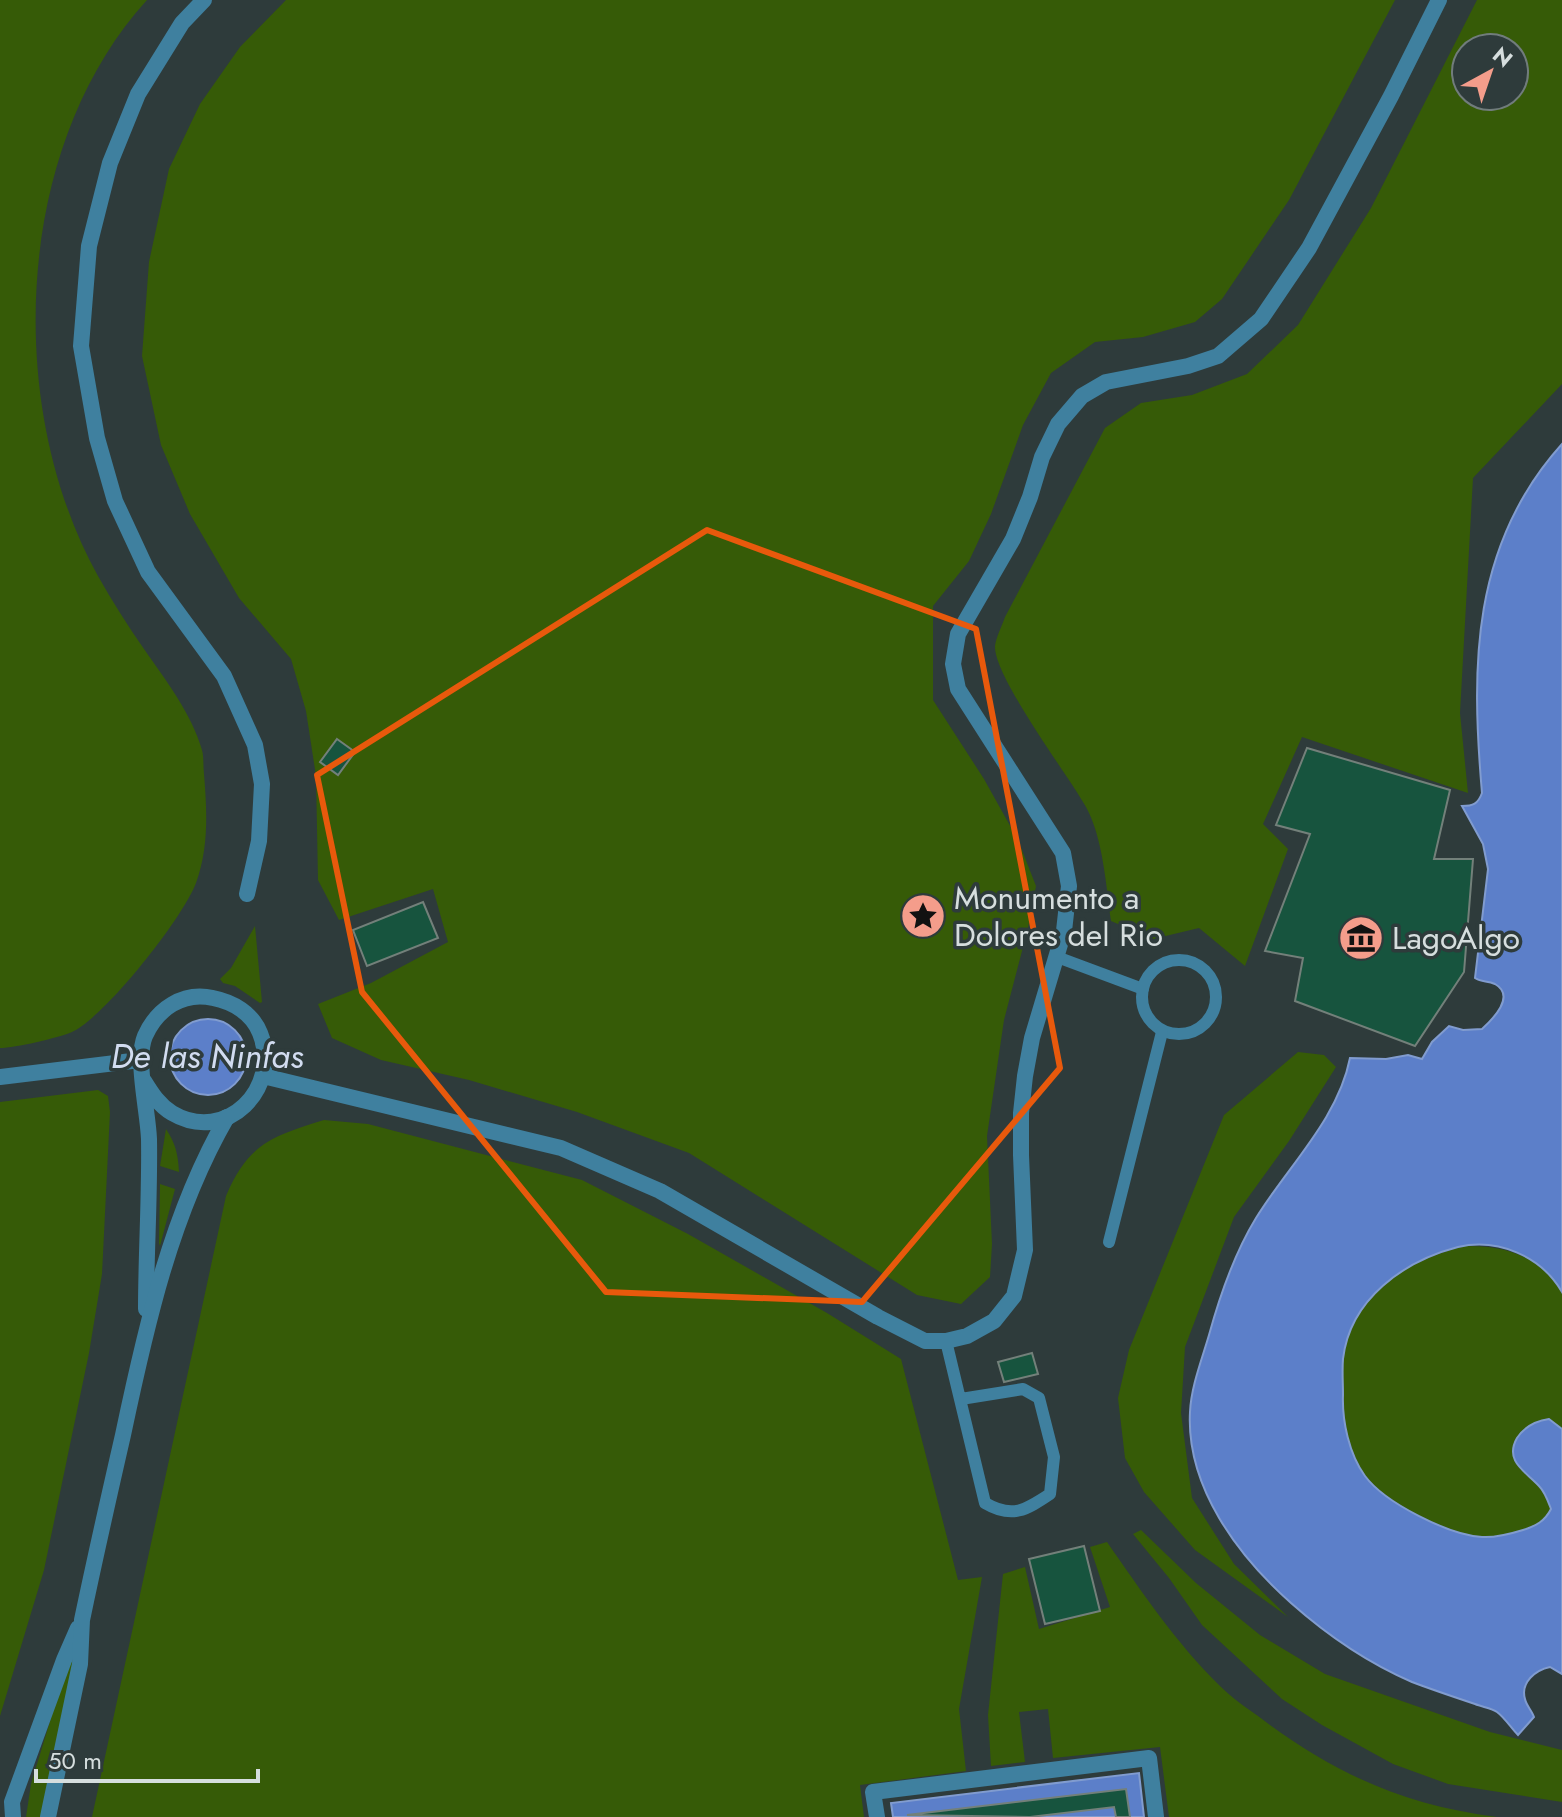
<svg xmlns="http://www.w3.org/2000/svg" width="1562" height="1817" viewBox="0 0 1562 1817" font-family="Jost,sans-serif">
	<rect width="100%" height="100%" fill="#2e3b3b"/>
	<!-- green -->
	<g fill="#365b07" fill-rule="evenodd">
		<path d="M0,0H147C13,147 4,407 98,576C112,601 128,626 144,649C165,679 192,714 202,750C204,757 203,766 204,774C207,811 209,847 196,883C183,918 105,1017 72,1032C58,1038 15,1048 0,1048Z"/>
		<path d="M286,0H1395L1289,200L1222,299L1195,322L1143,337L1095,342L1051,373L1023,425L991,514L969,561L933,606V700L984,779L1018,840L1036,886L1028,928L1004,1020L987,1136L992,1244L990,1277L961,1304L917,1295L689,1153L577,1112L469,1080L381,1060L332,1038L318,1004L371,983L448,942L433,889L339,920L318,880L316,776L306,711L291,659L239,598L190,514L161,445L142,356L149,262L169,169L200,104L240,47Z"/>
		<path d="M1477,0H1562V384L1473,478L1460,713L1468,793L1302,737L1263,824L1288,849L1245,966L1199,928L1153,939L1111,921C1106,885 1103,838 1086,807C1068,775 994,677 995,646C996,637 1002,626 1005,617L1105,428L1141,403L1192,395L1247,374L1298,325L1371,208ZM1466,48H1514V96H1466Z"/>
		<path d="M255,926L262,1002L260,1003L235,986L223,983L220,979L231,968Z"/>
		<path d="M1298,1052L1324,1055L1336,1067L1289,1141L1234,1217L1185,1347L1181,1413L1192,1498L1234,1564L1288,1617L1195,1550L1144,1492L1125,1458L1118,1398L1129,1350L1224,1115Z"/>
		<path d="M98,1090L108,1096L110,1112L102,1274L89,1353L44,1570L0,1716V1102Z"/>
		<path d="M324,1120L368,1124L582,1180L688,1234L827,1313L901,1359L958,1580L982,1577L959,1709L966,1771L860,1785L864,1817H92L226,1196C248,1144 272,1136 324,1120Z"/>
		<path d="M166,1129C176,1144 178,1155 179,1172L160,1166Z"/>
		<path d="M160,1184L175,1189L160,1246L159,1243Z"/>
		<path d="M1465,1246C1505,1246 1540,1255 1562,1292V1429L1549,1419C1535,1421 1525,1426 1517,1438C1504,1461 1525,1471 1539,1486C1545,1492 1548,1501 1551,1509C1545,1521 1536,1526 1523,1530C1510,1534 1496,1538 1481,1537C1449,1534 1384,1502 1365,1475C1347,1450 1342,1417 1343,1388C1343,1378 1342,1367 1343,1357C1352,1293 1408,1260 1465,1246Z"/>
		<path d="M1141,1530L1196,1583L1260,1635L1325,1674L1490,1732L1562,1750V1802L1448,1784L1393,1764L1322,1725L1282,1699L1202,1625L1169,1578L1133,1534Z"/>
		<path d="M1107,1542C1142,1592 1176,1643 1220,1686C1231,1697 1245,1707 1258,1716C1333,1773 1403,1805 1497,1817H1169L1160,1747L1053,1758L1048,1709L1019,1712L1025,1762L991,1766L988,1715L1003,1574L1025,1567L1039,1629L1110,1607L1090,1547Z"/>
		<path d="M74,1659L41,1817H26L31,1784L68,1662Z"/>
	</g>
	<!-- water -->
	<g fill="#5c7fc9" stroke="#819ccf" stroke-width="2">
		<path d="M1562,444V1292C1541,1256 1498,1238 1458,1247C1404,1261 1350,1299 1343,1359C1342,1371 1343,1383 1343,1395C1342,1421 1349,1454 1365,1476C1385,1503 1449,1535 1482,1537C1496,1538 1510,1534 1523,1530C1536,1526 1545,1521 1551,1509C1548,1501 1545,1492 1539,1486C1525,1471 1504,1461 1517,1438C1525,1426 1535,1421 1549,1419L1562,1429V1674L1550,1667C1536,1670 1520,1682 1525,1699C1526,1705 1532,1711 1534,1717L1518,1735C1511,1728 1505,1718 1497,1712C1492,1708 1482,1707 1475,1704C1454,1697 1433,1690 1412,1682C1368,1663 1327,1635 1291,1603C1238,1556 1186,1487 1190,1412C1191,1387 1202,1359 1209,1335C1220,1295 1234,1254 1256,1218C1288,1166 1338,1119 1350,1058L1386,1059L1408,1055L1422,1059L1432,1042L1449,1026L1463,1030L1482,1029C1493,1019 1516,996 1495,984C1487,980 1482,983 1475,978L1488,869L1483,844L1462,806C1473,806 1478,804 1482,793C1471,666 1471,545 1562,444Z"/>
		<circle cx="208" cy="1057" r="38"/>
		<path d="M1139,1773L1144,1817H893L891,1803Z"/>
	</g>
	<!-- building -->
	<g fill="#17543e" stroke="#73807a" stroke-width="2">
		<path d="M337,739L355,752L338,775L320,762Z"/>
		<path d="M1307,748L1450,790L1434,859H1473L1464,972L1415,1046L1295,1001L1303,958L1265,951L1310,834L1276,825Z"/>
		<path d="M423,902L438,938L367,966L353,930Z"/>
		<path d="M1032,1353L1038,1374L1004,1382L998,1362Z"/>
		<path d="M1084,1546L1100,1611L1045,1624L1029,1559Z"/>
		<path d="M1126,1789L1130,1817H1116L1114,1807L1030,1817L907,1815Z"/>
	</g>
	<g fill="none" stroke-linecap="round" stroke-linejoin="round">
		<!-- service -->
		<g stroke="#3f809f" stroke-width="12">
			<path d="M1057,957L1143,989"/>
			<circle cx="1179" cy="997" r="37"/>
			<path d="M1109,1242L1162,1032"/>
			<path d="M946,1341L985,1503C1012,1519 1026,1510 1050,1494L1054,1457L1039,1398L1023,1389L961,1399"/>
		</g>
		<!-- pedestrian -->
		<g stroke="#3f809f" stroke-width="16">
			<path d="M204,0L182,23L138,94L110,163L89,246L81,346L97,438L115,501L148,572L224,676L255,745L262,784L259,841L247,894"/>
			<path d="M877,1817L873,1792L1149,1758L1156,1817"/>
		</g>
		<!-- minor -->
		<g stroke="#3f809f" stroke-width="16">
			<path d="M263,1076L561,1148L660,1191L878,1317L925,1341H946L967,1336L994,1321L1014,1296L1025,1250L1021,1155V1113L1025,1076L1032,1038L1064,931L1069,886L1063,853L958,689L953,664L958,634L1013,539L1030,497L1042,457L1058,424L1082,396L1106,382L1188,366L1218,356L1261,319L1309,248L1391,96L1439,0"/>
			<path d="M0,1077L140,1060"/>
			<path d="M144,1081C152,1094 159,1105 172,1113C226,1145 282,1088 260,1033C252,1013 233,1002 213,998C183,991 157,1009 145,1036C135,1059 148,1111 149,1139C150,1195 146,1253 146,1309"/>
			<path d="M13,1817L12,1802L64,1660L78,1628"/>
			<path d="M48,1817L80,1664L82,1620C95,1558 109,1496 123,1435C146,1326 171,1214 227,1117"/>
		</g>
	</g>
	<!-- marked area -->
	<path fill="none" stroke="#e8590c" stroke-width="6" stroke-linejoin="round" d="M707,530L976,629L1060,1068L862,1302L606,1292L362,992L317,775Z"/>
	<!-- icons -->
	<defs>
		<g id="sight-disc" transform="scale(2.3)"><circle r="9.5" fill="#f49d8b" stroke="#2e3b3b"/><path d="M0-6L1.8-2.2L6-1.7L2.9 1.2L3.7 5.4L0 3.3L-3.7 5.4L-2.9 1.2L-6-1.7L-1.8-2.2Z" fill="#111"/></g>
		<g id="museum-disc" transform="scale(2.3)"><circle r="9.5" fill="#f49d8b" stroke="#2e3b3b"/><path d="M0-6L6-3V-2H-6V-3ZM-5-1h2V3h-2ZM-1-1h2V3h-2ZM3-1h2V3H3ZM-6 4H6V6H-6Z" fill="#111"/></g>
	</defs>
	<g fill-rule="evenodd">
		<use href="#sight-disc" x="923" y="916"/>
		<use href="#museum-disc" x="1361" y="938"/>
	</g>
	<g text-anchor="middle" stroke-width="7" stroke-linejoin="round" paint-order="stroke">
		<!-- poi labels -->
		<g font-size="32" fill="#d6dede" stroke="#2e3b3b" text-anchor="start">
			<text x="954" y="909">Monumento a<tspan x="954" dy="37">Dolores del Rio</tspan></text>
			<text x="1392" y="949">LagoAlgo</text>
		</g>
		<!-- water labels -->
		<g font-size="34" font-style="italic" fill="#d2dcf0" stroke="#2e3b3b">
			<text x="207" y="1068">De las Ninfas</text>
		</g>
	</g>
	<!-- north arrow -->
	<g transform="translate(1490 72) rotate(40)"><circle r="38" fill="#2e3b3b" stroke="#717c7c" stroke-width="2"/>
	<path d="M0-6L14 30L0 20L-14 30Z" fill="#f49d8b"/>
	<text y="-12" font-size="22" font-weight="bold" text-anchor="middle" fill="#d6dede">N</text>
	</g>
	<!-- scale -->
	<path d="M36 1769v12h222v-12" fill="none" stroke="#d6dede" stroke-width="4"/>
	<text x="48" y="1769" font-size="24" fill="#d6dede" stroke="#2e3b3b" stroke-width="6" paint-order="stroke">50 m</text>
</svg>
